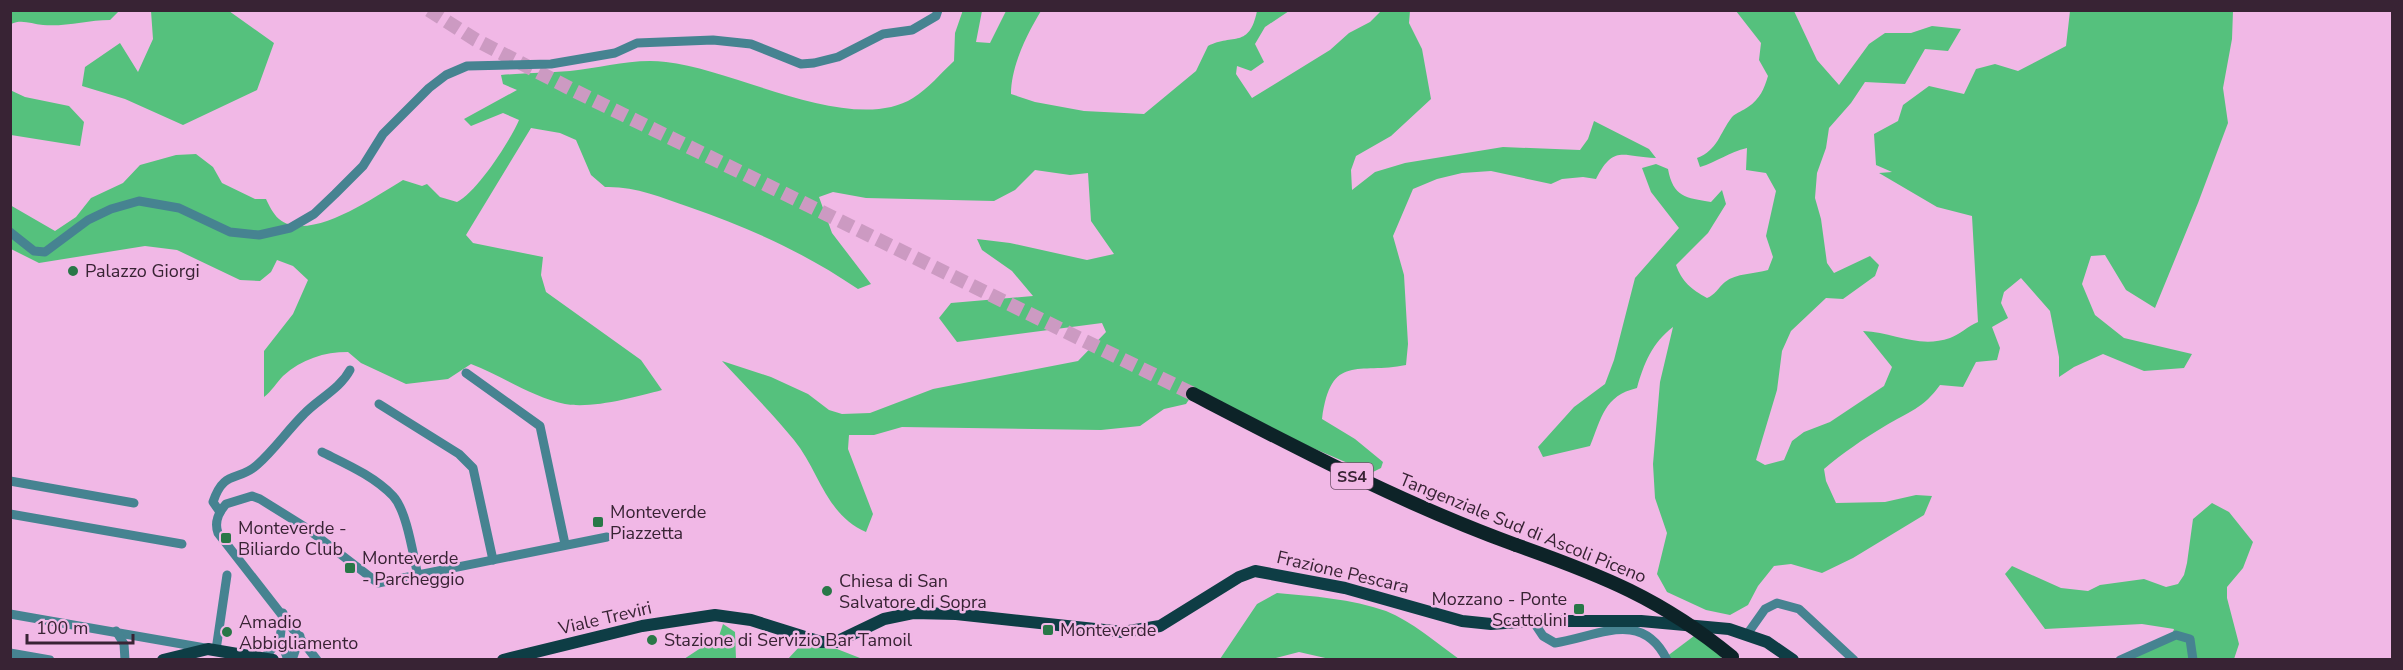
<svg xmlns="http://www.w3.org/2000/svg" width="2403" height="670" viewBox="0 0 2403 670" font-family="'Nunito Sans',sans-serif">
	<rect width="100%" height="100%" fill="#f1b8e6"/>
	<!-- green -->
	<g fill="#55c17d">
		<path d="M963,10L982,11L976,42L990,43L1006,11H1041C1027,34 1011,66 1011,94L1035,102L1084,111L1144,114L1196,71L1208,46C1234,33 1249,49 1257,11H1289L1265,27L1255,44L1264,62L1251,71L1237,66L1236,74L1252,98L1330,50L1349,33L1370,22L1381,11H1410L1409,23L1422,49L1431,99L1391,136L1356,156L1351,170L1352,190L1375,172L1405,163L1503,147L1580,150L1588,139L1594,121L1649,149L1656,158C1622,157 1614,144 1596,179L1583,177L1562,179L1551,184L1491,171L1462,173L1437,179L1413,189L1393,236L1404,275L1408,344L1406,365C1358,375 1331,352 1322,419L1355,439L1383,462L1381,468L1371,473L1308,446L1196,389L1186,404L1164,409L1140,426L1101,430L902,427L874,435H849L848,449L873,514L866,532C825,514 820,472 794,440C771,412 746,387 722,361L771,377L808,394L829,410L842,414L870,413L933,389L1078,361L1106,332L1102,323L957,342L939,318L951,303L1033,296L1012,271L982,250L977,239L1010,243L1087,260L1114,254L1091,221L1088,173L1070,175L1035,170L1015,190L994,201L866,198L833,192L819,197L832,233L871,284L858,289C803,252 752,229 689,207C661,197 634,186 605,187L591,175L576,140L560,133L531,128L466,235L473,243L543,257L541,275L546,292L641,360L662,390C636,397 592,409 565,404C532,397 502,376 471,364L448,379L406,384L361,363L348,352C324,352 302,359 283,376C276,383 272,391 264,397V351L293,314L308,280L293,266L277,260L271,272L260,281L240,280L177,250L145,246L39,263L11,249L10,205L55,231L76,217L91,198L123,183L140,165L176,155L196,154L213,167L222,183L255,199H266C269,205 273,214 279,219C309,244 376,196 403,180L422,186L427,184L440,197L457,202C477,192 510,141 519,120L503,113L471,126L464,119L517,90L503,84L501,75C524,73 547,73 570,71C602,68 633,58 666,62C735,69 852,136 913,98C928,89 941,73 954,61L955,33Z"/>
		<path d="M10,11L11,10L119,11L110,20C88,20 65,27 43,25C31,24 22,19 11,24Z"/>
		<path d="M151,11H229L274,43L257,90L183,125L125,99L82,86L85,67L120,43L138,72L153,39Z"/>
		<path d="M1736,11H1794L1817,60L1839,85L1869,44L1885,33H1911L1932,26L1961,29L1948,51L1925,49L1905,84L1865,82L1851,103L1829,128L1826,148L1817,173L1815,198L1821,219L1827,263L1834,273L1870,256L1879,265L1875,276L1843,299L1826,298L1791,331L1782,351L1777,390L1756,460L1765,465L1784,460L1792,441L1804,432L1830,422L1884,386L1892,367L1863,331C1894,332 1918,349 1950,338C1959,335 1968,326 1978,322L1972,216L1937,207L1879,173L1892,172L1876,165L1874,134L1898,121L1903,105L1929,86L1964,94L1976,69L1995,64L2018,71L2066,46L2070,11H2233L2232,39L2223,88L2228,123L2198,203L2155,308L2126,290L2105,255L2091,256L2082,284L2095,315L2124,338L2192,354L2184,368L2144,371L2103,354L2074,367L2059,377V357L2050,311L2021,278L2004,292L2001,303L2008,318L1992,327L2000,348L1997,360L1976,362L1963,387L1940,385C1924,408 1908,412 1885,426C1863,439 1843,453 1824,469L1826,481L1836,503L1885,502L1916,495L1932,496L1924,515L1853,558L1822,573L1791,564L1774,566L1758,586L1748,605L1730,615L1706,610L1667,592L1657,574L1667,533L1655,498L1653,464L1660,382L1673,327C1652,343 1644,363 1637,388C1604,396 1602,417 1590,446L1543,457L1538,447L1574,407L1605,384L1614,360L1635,278L1679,228L1651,192L1642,168L1656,164L1668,169C1673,197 1686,198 1711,202L1722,190L1726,204L1708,233L1676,265C1682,282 1691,289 1707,298C1715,295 1718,288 1725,282C1736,273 1755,274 1768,270L1773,257L1766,236L1776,191L1766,173L1746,170L1747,148C1729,152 1717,162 1700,167L1697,158C1718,150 1719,134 1732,117C1737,112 1743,111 1748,107C1760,99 1764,89 1768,76L1759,60L1761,43Z"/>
		<path d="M10,90L25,97L69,106L84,122L80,146L11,135Z"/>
		<path d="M2212,503L2229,512L2253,542L2243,568L2227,587V598L2239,644L2234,659H2127L2170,641L2174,629L2142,624L2045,629L2005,574L2012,566L2061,588L2088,591L2100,585L2144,579L2166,587L2178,584L2184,575L2187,563L2193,519Z"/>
		<path d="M1277,593C1312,596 1352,599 1386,611C1411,621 1437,643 1459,659L1334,660L1299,652L1272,659H1220L1257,604Z"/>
		<path d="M723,624L735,632L736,659H684L719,636Z"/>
		<path d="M1694,636L1719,654L1722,659L1662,660Z"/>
		<path d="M800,646L837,649L860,658L787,660Z"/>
	</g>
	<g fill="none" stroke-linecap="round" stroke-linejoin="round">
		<!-- highway-tunnel -->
		<path stroke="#cc9ac2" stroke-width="14" stroke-dasharray="14 7" stroke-linecap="butt" d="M429,10L476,40L575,91L1193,394"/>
		<!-- minor -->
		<g stroke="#468391" stroke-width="9">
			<path d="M10,232L34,251L45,252L88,220L111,209L139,201L179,208L230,232L259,235L290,228L314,214L335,194L363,166L383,134L429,88L446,75L467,66L551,64L615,53L637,43L713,40L751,44L801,64L814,63L838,57L883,34L912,30L936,16L938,10"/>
			<path d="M466,373L540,426L565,544"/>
			<path d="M379,404L459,454L473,468L493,560"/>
			<path d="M322,452C346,464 374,476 393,496C407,511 413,555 418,576"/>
			<path d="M10,481L134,503"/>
			<path d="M220,512L213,502C224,469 238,482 257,465C274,450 287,431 304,414C318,399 340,389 350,370"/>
			<path d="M10,514L182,544"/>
			<path d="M10,614L205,648"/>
			<path d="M1533,621L1543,636L1555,643C1599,636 1642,609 1667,660"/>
			<path d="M116,631L124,644L125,660"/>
			<path d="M1748,633L1765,609L1777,603L1799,609L1854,660"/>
			<path d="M280,639L288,660"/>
			<path d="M216,650L227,575"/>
			<path d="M10,653L50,660"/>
			<path d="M264,658L280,639L283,613"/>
			<path d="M292,660L300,636"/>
			<path d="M317,660L218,533C214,522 218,513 226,504L252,496L260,499L305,527L378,583L607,537"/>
			<path d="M2120,660L2176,635L2190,639L2193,660"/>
		</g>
		<!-- major -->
		<g stroke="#0e3d45" stroke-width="12">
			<path d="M163,660L208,649L273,660"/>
			<path d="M503,660L642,626L715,615L751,620L821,642H836L884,619L913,613L956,614L1123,632L1160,626L1239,577L1255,571L1345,588L1462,621L1491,624L1533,621H1641L1729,629L1767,642L1793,660"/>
		</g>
		<!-- highway -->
		<path stroke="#0d2328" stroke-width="14" d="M1193,394C1299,449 1403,504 1516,545"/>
		<!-- highway-bridge -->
		<path stroke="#0d2328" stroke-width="14" d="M1516,545C1601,575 1662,599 1732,657"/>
	</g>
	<!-- markers -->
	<g fill="#287747" stroke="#f1b8e6" stroke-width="2">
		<circle cx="73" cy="271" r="6"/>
		<rect x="592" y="516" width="12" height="12" rx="3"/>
		<rect x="220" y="532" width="12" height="12" rx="3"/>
		<rect x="344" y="562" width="12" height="12" rx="3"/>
		<circle cx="827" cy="591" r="6"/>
		<rect x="1573" y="603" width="12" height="12" rx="3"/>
		<rect x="1042" y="624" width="12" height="12" rx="3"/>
		<circle cx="227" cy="632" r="6"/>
		<circle cx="652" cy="640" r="6"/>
	</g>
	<g text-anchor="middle" stroke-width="5" stroke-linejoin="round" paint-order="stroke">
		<!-- shield labels -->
		<rect fill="#f1b8e6" stroke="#705069" stroke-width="1.5" x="1331" y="463" width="42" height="26" rx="4.5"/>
		<g font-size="16" font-weight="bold" fill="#382334">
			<text x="1352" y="482">SS4</text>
		</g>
		<!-- poi labels -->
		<g font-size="18" fill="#382334" stroke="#f1b8e6" text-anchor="start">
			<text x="85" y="277">Palazzo Giorgi</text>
			<text x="610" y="518">Monteverde<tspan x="610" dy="21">Piazzetta</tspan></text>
			<text x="238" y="534">Monteverde -<tspan x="238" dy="21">Biliardo Club</tspan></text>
			<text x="362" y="564">Monteverde<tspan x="362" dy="21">- Parcheggio</tspan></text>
			<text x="839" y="587">Chiesa di San<tspan x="839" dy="21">Salvatore di Sopra</tspan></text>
			<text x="1567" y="605" text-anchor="end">Mozzano - Ponte<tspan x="1567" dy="21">Scattolini</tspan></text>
			<text x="239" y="628">Amadio<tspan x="239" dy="21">Abbigliamento</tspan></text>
			<text x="1060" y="636">Monteverde</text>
			<text x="664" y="646">Stazione di Servizio Bar Tamoil</text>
		</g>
		<!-- street labels -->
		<g font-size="18" fill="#382334" stroke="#f1b8e6">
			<text transform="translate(1523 528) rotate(22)" y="6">Tangenziale Sud di Ascoli Piceno</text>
			<text transform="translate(1343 572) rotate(13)" y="6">Frazione Pescara</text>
			<text transform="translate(605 618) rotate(-13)" y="6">Viale Treviri</text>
		</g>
	</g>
	<!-- border -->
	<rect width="2403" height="670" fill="none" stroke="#382334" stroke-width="24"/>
	<!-- scale -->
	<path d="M27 634v9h106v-9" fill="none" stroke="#382334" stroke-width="3"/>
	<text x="36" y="634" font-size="18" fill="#382334" stroke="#f1b8e6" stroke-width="4.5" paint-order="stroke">100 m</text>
</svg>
